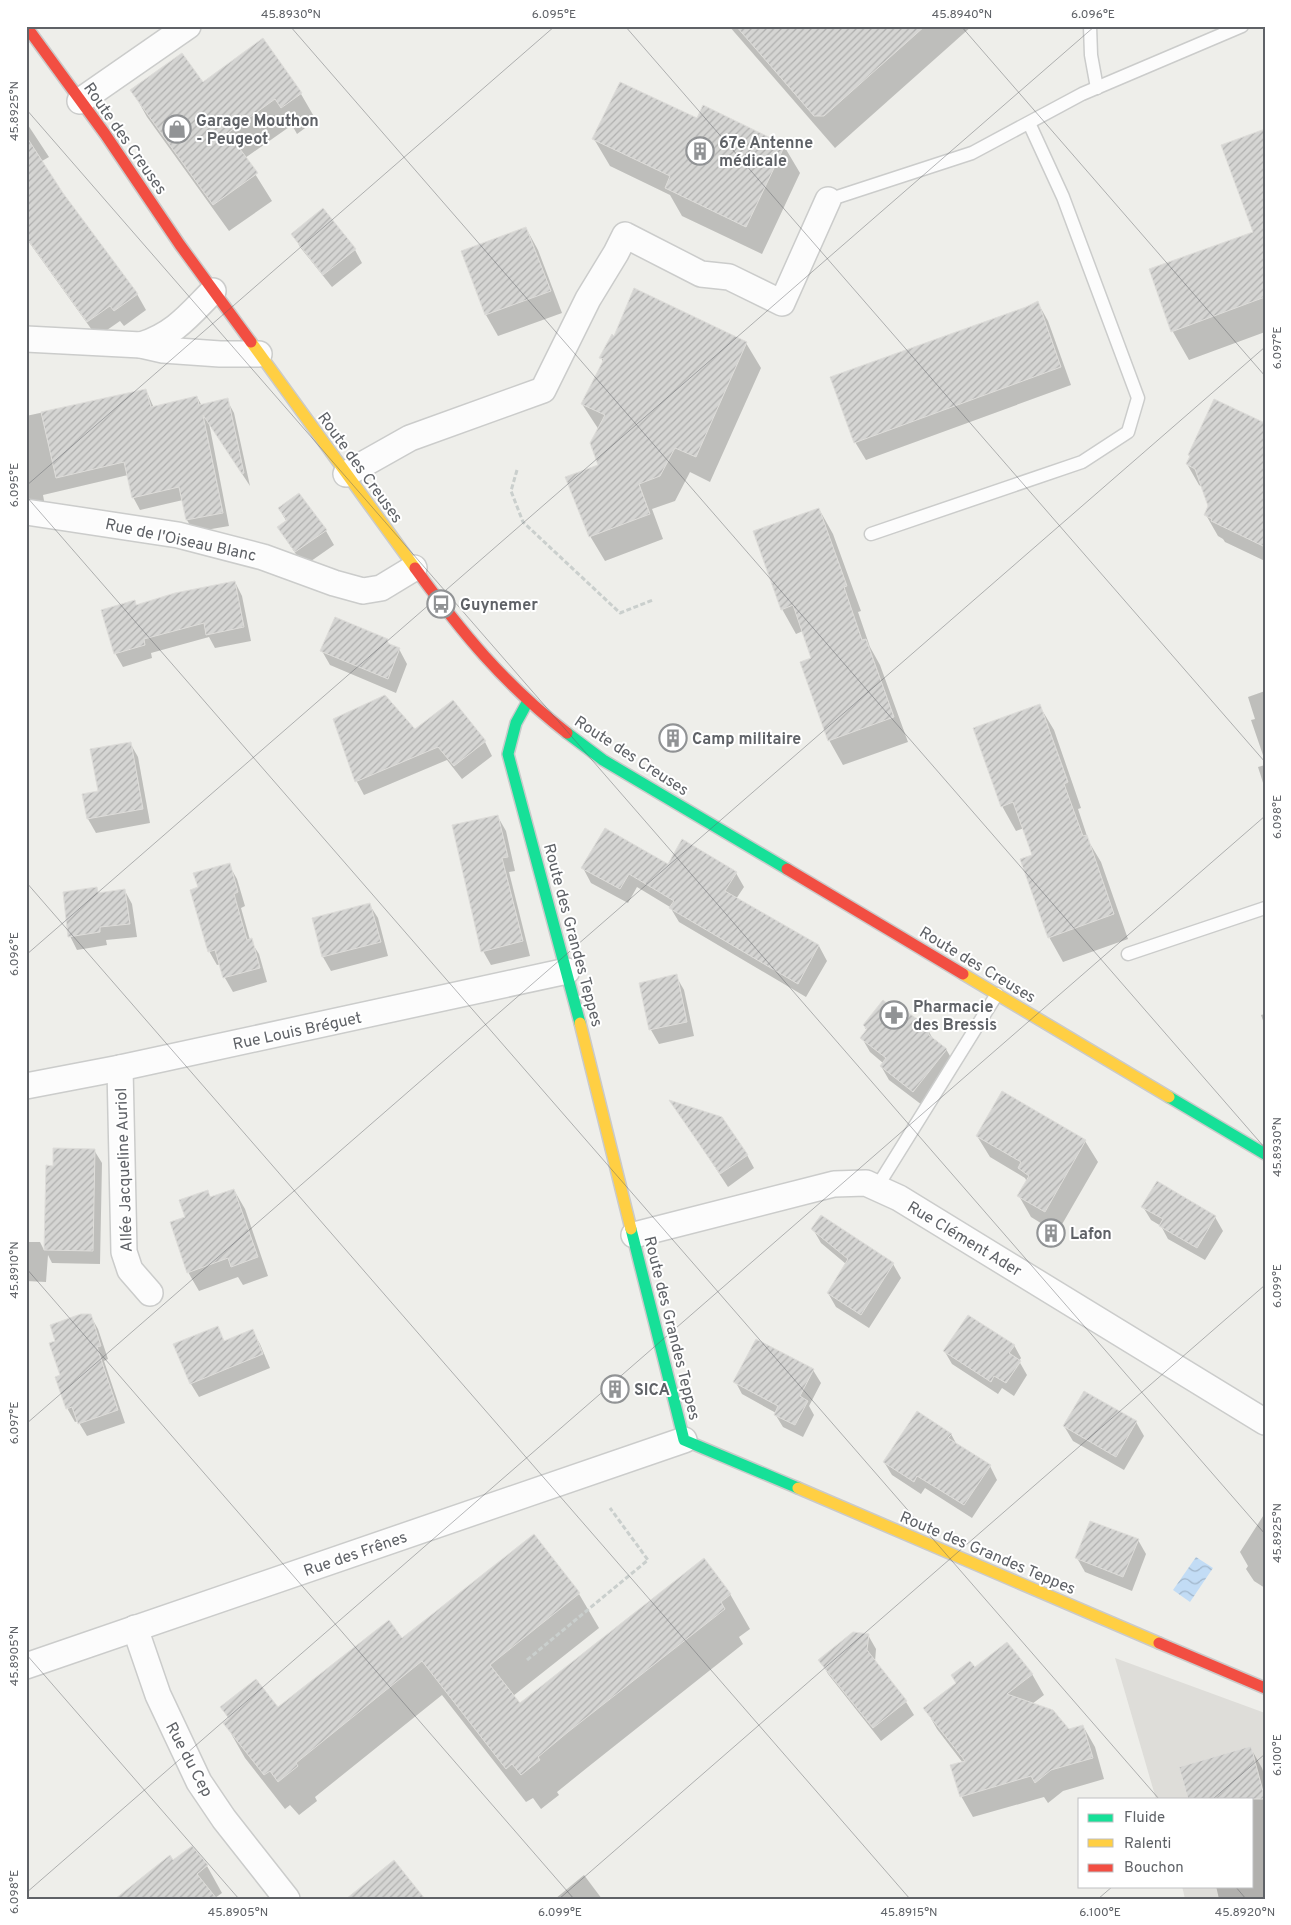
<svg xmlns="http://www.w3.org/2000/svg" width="1291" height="1925" viewBox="0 0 1291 1925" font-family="Overpass,sans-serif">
	<defs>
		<pattern id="water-waves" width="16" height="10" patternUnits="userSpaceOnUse" patternTransform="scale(1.25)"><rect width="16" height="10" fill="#c2dcf5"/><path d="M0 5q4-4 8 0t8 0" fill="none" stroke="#a1b6ca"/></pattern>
		<pattern id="building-hatch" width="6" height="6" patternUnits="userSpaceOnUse" patternTransform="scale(1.25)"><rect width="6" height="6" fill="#d5d5d3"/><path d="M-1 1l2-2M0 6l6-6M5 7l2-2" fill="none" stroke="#b0b0af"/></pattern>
	</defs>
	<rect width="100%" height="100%" fill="#eeeeea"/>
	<!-- education -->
	<path fill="#deddd9" d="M1115,1658L1265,1713V1899H1185L1182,1886H1252V1799H1156Z"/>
	<!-- water -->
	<path fill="url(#water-waves)" d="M1196,1557L1213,1568L1190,1602L1173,1590Z"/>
	<!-- shadow -->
	<g fill="#0003">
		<path d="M729,26H972L835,148Z"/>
		<path d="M202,83L301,94L316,120L297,134L292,125L245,158L272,201L229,231L147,117L132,90Z"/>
		<path d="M26,122L49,157L42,161L62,193L137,294L146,310L124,326L120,321L97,337L26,238Z"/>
		<path d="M1265,131V332L1189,360L1173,332L1151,270L1255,233Z"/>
		<path d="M594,139L784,146L800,173L762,254L682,216L670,195L610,166Z"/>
		<path d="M526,228L538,250L562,313L498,336L486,315L463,251Z"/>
		<path d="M293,234L355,250L362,263L332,287L300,247Z"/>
		<path d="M1038,303L1048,321L1071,385L866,460L855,442Z"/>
		<path d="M615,337L746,343L761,368L710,482L690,472L675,501L652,509L663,539L605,561L590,536L600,465L599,430L582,404L604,363L601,358Z"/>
		<path d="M146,390L154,408L197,397L202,406L227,400L234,413L250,486L209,423L229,526L194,532L187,520L183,500L140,510L133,497L128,475L43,495L45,506L26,509V416Z"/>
		<path d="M1265,424V561L1225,542L1223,539L1218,536L1206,515L1209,506L1202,487L1199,485L1187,464L1190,458L1189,455Z"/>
		<path d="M279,509L326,531L334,545L304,566L287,541V522Z"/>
		<path d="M819,509L833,534L861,611L858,612L870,647L880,665L908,742L843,765L829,740L813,659L803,631L796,634L782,609Z"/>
		<path d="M235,582L242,596L251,641L215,648L209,637L151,653L152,658L123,667L115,653L136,606Z"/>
		<path d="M387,640L390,646L399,649L407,664L396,693L330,665L322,651Z"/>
		<path d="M1265,691V761L1251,720L1255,719L1248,697Z"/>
		<path d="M453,701L485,742L492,756L462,779L447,760L364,795L357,782L334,720L415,730Z"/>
		<path d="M1039,705L1054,730L1081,808L1078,809L1089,842L1101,862L1128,939L1063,962L1049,937L1033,855L1024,828L1016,831L1002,806Z"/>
		<path d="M26,734L29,751H26Z"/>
		<path d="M130,743L138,757L150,823L96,833L88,819L100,792Z"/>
		<path d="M1265,765V789L1258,767Z"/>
		<path d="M498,817L506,831L515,871L509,872L530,956L491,965L483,951Z"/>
		<path d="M229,865L237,879L245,906L241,908L250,940L259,954L267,982L233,992L225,978L221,964L217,965L209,951L199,888Z"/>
		<path d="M668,865L736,873L744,887L736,899L819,946L827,961L806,997L679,922L670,907L637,887L628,903L591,883L583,868Z"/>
		<path d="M96,889L99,894L125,891L132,904L137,937L106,940L107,945L77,950L70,936Z"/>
		<path d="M369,904L378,918L388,956L331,971L323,957Z"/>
		<path d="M676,976L684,990L694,1036L659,1044L651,1030L641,984Z"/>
		<path d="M890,1007L927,1028L934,1041L946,1049L954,1063L922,1105L889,1080L881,1066L883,1063L870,1052L862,1038L867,1031L864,1026Z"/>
		<path d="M1265,1014V1026L1261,1015Z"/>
		<path d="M672,1102L747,1155L754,1168L728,1187Z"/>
		<path d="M977,1136L1085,1141L1098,1162L1057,1233L1031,1217L1019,1196L1027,1182L1025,1178L990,1157Z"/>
		<path d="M94,1150L102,1163L100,1264L52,1263L48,1255L46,1282L26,1281V1242H40L44,1250L54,1167Z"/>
		<path d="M234,1190L245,1209L268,1276L243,1285L238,1277L199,1291L188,1272L187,1218L207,1191L211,1198Z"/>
		<path d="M1143,1207L1215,1217L1223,1231L1205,1260L1168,1239L1161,1226L1151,1220Z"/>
		<path d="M813,1229L893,1264L901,1278L869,1328L836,1307L828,1293L846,1264L821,1243Z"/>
		<path d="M90,1315L98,1329L108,1359L104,1361L125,1423L87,1436L78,1421L75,1422L67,1408L57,1342Z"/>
		<path d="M217,1328L225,1342L252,1330L260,1344L270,1368L199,1397L191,1384L175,1345Z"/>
		<path d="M757,1340L813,1370L821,1383L809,1406L814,1415L803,1437L783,1427L775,1414L776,1413L742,1394L735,1381Z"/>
		<path d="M1014,1345L1021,1358L1019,1361L1027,1375L1014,1396L1002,1388L998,1394L952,1364L945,1352Z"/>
		<path d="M1136,1422L1144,1436L1124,1470L1073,1441L1064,1426Z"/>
		<path d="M951,1434L957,1445L990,1466L997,1480L972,1518L925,1488L921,1494L892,1475L884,1462Z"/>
		<path d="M1265,1513V1588L1254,1581L1246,1569L1248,1566L1240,1552Z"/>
		<path d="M1138,1540L1146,1554L1132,1591L1085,1572L1077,1558Z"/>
		<path d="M579,1594L599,1628L513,1696L520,1704L730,1594L750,1629L739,1637L743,1644L588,1767L557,1792L559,1795L541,1809L533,1798L526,1802L442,1695L315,1797L317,1801L299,1815L290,1805L285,1809L245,1758L225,1723L229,1720L222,1707L278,1709L402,1639Z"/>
		<path d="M868,1635L876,1649L875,1662L906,1702L914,1715L881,1741L828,1674L820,1660Z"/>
		<path d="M975,1669L1032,1674L1044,1695L1032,1704L1068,1731L1083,1726L1095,1747L1104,1779L1063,1791L1048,1803L1044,1797L973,1817L961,1796L963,1763L937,1729L925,1708Z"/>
		<path d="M1250,1747L1262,1768L1265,1777V1899H1219L1216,1886H1252V1799Z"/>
		<path d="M192,1848L207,1866L222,1893L215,1898L173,1862Z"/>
		<path d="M584,1875L602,1899H555Z"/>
	</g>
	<!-- building -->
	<g fill="url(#building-hatch)" stroke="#deddda">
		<path d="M736,26H925L824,116H814Z"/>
		<path d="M263,38L302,93L281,108L275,99L228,133L258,173L213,205L130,90L182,53L203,82Z"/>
		<path d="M620,82L697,118L703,105L785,145L746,227L665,188L670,176L592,139Z"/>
		<path d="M1265,129V297L1171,332L1149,269L1253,232L1221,145Z"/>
		<path d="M26,136L63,193L138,294L114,311L110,306L87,322L26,237Z"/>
		<path d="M323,208L356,249L323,275L291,234Z"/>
		<path d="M526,227L551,291L485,315L461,251Z"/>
		<path d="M634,288L747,342L696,457L675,448L660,476L639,484L650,514L589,537L565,477L598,465L590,443L605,415L581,404L604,359L599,358L612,334L614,336Z"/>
		<path d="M1038,301L1061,367L854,443L830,377L1026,307Z"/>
		<path d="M146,389L151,407L197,396L199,405L228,398L244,473L242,474L203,415L223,513L186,520L179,487L132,498L124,462L56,478L41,412Z"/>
		<path d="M1214,399L1265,423V547L1211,521L1212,519L1204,515L1208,506L1195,469L1186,464L1190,456L1188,455Z"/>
		<path d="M299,493L327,530L295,552L277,527L287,520L278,508Z"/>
		<path d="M819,508L847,586L844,587L862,640L866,639L894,717L828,741L800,662L811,658L793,605L781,610L753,531Z"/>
		<path d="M235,581L244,627L206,635L204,623L144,639L145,645L114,654L101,610L135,600L136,605L175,593Z"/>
		<path d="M335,617L388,639L387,643L400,648L388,679L320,651Z"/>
		<path d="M385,695L415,729L453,700L486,741L454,766L438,747L355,782L333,719Z"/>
		<path d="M1040,704L1068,782L1064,784L1083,836L1087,835L1114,914L1048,938L1020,859L1032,855L1013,802L1001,807L973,728Z"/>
		<path d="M131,742L143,809L87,819L82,794L98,791L90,749Z"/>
		<path d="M498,815L508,857L502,858L523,941L481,952L452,825Z"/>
		<path d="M605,828L668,864L682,839L737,872L725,891L819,945L798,984L669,908L674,901L629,874L620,889L581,868Z"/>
		<path d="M230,863L238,892L234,894L247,940L252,938L260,968L223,978L215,950L208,952L190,890L198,887L193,873Z"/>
		<path d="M97,887L98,893L125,889L130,924L100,927V932L68,937L63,892Z"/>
		<path d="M370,903L381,942L322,957L312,918Z"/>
		<path d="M677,974L687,1022L649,1030L639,983Z"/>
		<path d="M883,1000L890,1006H899L928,1027L929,1035L947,1049L913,1092L880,1066L886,1058L860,1038L867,1029L863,1025Z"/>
		<path d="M1002,1091L1086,1140L1045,1212L1017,1196L1029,1176L1018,1168L1021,1162L976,1136Z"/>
		<path d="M669,1100L722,1117L748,1155L720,1174Z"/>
		<path d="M53,1148L95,1149L93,1251L44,1250L46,1165L53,1166Z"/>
		<path d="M1157,1181L1216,1216L1197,1248L1159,1226L1163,1219L1141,1207Z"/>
		<path d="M234,1189L258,1257L231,1267L228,1258L187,1273L170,1222L185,1217L179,1200L208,1190L210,1197Z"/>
		<path d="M821,1215L894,1263L861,1315L827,1293L848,1259L811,1229Z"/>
		<path d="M81,1314H91L101,1346L97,1347L118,1410L78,1424L72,1407L66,1409L55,1377L60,1375L49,1343L55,1341L50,1325Z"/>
		<path d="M968,1315L1015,1345L1009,1353L1021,1361L1006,1383L994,1376L991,1382L943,1351Z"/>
		<path d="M218,1326L224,1341L253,1329L263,1354L190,1384L173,1344Z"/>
		<path d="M756,1339L814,1369L800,1396L808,1401L795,1425L774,1415L778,1406L733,1382Z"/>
		<path d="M1084,1391L1137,1421L1116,1457L1063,1426Z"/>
		<path d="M917,1411L952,1434L948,1438L991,1465L964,1505L917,1476L914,1482L883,1462Z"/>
		<path d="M1090,1521L1139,1539L1123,1577L1075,1558Z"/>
		<path d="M534,1534L580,1593L490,1665L520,1703L704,1558L731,1594L721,1602L725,1609L568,1732L538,1757L540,1760L521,1775L512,1764L506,1769L422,1661L296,1763L298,1766L278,1782L270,1771L264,1775L223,1723L229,1718L220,1707L256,1679L278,1707L389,1620L402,1638Z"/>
		<path d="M853,1632L869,1634L867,1650L907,1701L873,1728L818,1660Z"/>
		<path d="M1007,1642L1033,1674L1007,1694L1053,1710L1069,1729L1083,1725L1093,1758L1051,1770L1035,1783L1031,1776L960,1797L950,1765L965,1761L923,1708L956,1683L951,1675L970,1661L975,1667Z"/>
		<path d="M1251,1746L1265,1799H1188L1179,1767Z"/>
		<path d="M192,1846L208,1865L197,1874L217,1899H115L170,1855L173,1860Z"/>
		<path d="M394,1860L425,1899H346Z"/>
	</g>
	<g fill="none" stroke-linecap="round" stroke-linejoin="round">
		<!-- lane casing -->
		<g stroke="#cbcccb" stroke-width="15">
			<g id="lane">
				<path d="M1090,26L1091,55L1097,88"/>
				<path d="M828,200L972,153L1082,94L1242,26"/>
				<path d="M871,534L1082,462L1128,432L1138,398L1063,197L1029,123"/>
				<path d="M1128,954L1265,908"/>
				<path d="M877,1187L997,994"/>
			</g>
		</g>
		<!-- street casing -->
		<g stroke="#cbcccb" stroke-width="28">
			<g id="street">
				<path d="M80,101L188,26"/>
				<path d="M26,339L141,345L163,350L220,354H259"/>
				<path d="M141,345C175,334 189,315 213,291"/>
				<path d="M346,474L410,438L543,390L588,299L616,253L625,235L701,274L729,277L782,303L828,200"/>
				<path d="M26,512L178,535L263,557L334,583L363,591L381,588L414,568"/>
				<path d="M120,1068L124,1252L130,1270L150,1293"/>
				<path d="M26,1086L120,1068L567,971"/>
				<path d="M634,1235L834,1184L866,1183L899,1198L1265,1422"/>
				<path d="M135,1628L158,1695L199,1782L224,1819L287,1899"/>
				<path d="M26,1666L684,1440"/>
			</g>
		</g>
		<!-- fast casing -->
		<g stroke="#cacaca" stroke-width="14">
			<g id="fast">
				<path d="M528,701L516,723L508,754L580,1023"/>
				<path d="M567,733L603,760L787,869"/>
				<path d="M1169,1097L1265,1154"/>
				<path d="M631,1229L684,1440L798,1488"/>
			</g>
		</g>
		<!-- slow casing -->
		<g stroke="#cacaca" stroke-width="14">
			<g id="slow">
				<path d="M251,342L415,568"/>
				<path d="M963,974L1169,1097"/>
				<path d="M580,1023L631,1229"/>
				<path d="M798,1488L1159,1643"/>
			</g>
		</g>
		<!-- jam casing -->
		<g stroke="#cacaca" stroke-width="14">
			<g id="jam">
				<path d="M26,26L105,134L180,245L251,342"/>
				<path d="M415,568C462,633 503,683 567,733"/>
				<path d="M787,869L963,974"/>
				<path d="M1159,1643L1265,1688"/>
			</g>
		</g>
		<!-- path -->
		<g stroke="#cacfcd" stroke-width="3" stroke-dasharray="5 2.5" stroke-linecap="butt">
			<path d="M517,470L511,491L523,522L620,613L653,600"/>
			<path d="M527,1660L648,1560L610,1508"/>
		</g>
		<!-- lane -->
		<use href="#lane" stroke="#fcfcfc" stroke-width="12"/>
		<!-- street -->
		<use href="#street" stroke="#fcfcfc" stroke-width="25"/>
		<!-- fast -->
		<use href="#fast" stroke="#16e098" stroke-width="11"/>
		<!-- slow -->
		<use href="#slow" stroke="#ffcf43" stroke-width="11"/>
		<!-- jam -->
		<use href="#jam" stroke="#f24e42" stroke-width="11"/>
	</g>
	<!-- ticks -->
	<path fill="none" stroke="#5f6267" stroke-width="1" stroke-opacity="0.45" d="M290,26L1265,1148M625,26L1265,762M961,26L1265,376M26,109L1265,1534M26,486L555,26M26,496L1159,1799M26,882L910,1899M26,955L1095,26M26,1268L574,1899M26,1424L1265,347M26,1654L239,1899M1213,1799L1265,1754M1235,1886L1246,1899M26,1893L1265,816M559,1899L1265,1285M1098,1899L1113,1886"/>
	<!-- icons -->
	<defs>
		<g id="shop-ring" transform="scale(1.4375)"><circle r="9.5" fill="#fff" stroke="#919395" stroke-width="1.5"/><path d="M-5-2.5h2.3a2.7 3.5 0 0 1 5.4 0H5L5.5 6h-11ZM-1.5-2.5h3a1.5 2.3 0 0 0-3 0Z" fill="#919395"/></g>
		<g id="building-ring" transform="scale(1.4375)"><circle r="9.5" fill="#fff" stroke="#919395" stroke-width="1.5"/><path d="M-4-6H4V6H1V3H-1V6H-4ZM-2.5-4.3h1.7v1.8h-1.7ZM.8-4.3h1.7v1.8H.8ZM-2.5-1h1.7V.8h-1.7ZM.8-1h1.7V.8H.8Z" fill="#919395"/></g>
		<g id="bus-ring" transform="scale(1.4375)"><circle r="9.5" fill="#fff" stroke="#919395" stroke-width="1.5"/><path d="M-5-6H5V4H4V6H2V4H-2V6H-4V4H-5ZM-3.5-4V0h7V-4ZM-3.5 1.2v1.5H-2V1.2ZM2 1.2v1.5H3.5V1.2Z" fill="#919395"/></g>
		<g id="pharmacy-ring" transform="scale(1.4375)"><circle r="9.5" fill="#fff" stroke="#919395" stroke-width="1.5"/><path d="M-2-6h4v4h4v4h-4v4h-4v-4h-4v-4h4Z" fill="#919395"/></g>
	</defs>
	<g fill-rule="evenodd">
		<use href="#shop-ring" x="177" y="129"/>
		<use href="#building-ring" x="700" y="151"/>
		<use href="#bus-ring" x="441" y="604"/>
		<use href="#building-ring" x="673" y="738"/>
		<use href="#pharmacy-ring" x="894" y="1015"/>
		<use href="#building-ring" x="1051" y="1233"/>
		<use href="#building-ring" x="615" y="1389"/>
	</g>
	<g text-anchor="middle" stroke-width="4" stroke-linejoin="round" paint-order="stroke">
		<!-- poi labels -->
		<g font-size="16" font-weight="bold" fill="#5f6267" stroke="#fff" text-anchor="start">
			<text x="196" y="126">Garage Mouthon<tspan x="196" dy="18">- Peugeot</tspan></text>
			<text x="719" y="148">67e Antenne<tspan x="719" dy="18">médicale</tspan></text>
			<text x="460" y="610">Guynemer</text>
			<text x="692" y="744">Camp militaire</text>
			<text x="913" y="1012">Pharmacie<tspan x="913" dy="18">des Bressis</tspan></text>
			<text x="1070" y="1239">Lafon</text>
			<text x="634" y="1395">SICA</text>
		</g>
		<!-- street labels -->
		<g font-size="16" fill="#5f6267" stroke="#fff">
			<text transform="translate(126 138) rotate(55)" y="6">Route des Creuses</text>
			<text transform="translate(361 467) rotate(54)" y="6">Route des Creuses</text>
			<text transform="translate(181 539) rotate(12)" y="6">Rue de l'Oiseau Blanc</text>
			<text transform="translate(632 755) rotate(33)" y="6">Route des Creuses</text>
			<text transform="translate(574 935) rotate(75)" y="6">Route des Grandes Teppes</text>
			<text transform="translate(978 964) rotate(31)" y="6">Route des Creuses</text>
			<text transform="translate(297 1030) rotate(-12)" y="6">Rue Louis Bréguet</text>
			<text transform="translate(123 1170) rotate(-92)" y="6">Allée Jacqueline Auriol</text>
			<text transform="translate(965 1238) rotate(31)" y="6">Rue Clément Ader</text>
			<text transform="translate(673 1328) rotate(76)" y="6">Route des Grandes Teppes</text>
			<text transform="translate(988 1552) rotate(23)" y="6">Route des Grandes Teppes</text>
			<text transform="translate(355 1553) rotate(-19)" y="6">Rue des Frênes</text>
			<text transform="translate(190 1759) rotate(62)" y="6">Rue du Cep</text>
		</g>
	</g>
	<!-- border -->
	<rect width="1291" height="1925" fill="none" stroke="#ffffff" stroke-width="55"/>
	<!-- legend -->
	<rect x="1078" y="1798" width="175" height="90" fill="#ffffff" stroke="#bfc0c2"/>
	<rect x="1088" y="1814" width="25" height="8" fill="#16e098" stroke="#bfc0c2"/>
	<text x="1124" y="1822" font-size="15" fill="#5f6267">Fluide</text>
	<rect x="1088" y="1839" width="25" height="8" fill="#ffcf43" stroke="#bfc0c2"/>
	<text x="1124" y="1848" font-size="15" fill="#5f6267">Ralenti</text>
	<rect x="1088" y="1864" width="25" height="8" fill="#f24e42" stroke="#bfc0c2"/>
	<text x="1124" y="1872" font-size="15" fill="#5f6267">Bouchon</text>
	<rect x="28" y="28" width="1236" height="1870" fill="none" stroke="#5f6267" stroke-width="2"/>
	<g font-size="12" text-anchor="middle" fill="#5f6267">
		<text x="291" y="18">45.8930°N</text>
		<text x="554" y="18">6.095°E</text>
		<text x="962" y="18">45.8940°N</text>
		<text x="1093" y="18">6.096°E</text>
		<text transform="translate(14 111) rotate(-90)" y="4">45.8925°N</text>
		<text transform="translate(1277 348) rotate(-90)" y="4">6.097°E</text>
		<text transform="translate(14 485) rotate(-90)" y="4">6.095°E</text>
		<text transform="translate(1277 817) rotate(-90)" y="4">6.098°E</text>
		<text transform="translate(14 954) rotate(-90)" y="4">6.096°E</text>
		<text transform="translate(1277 1147) rotate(-90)" y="4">45.8930°N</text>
		<text transform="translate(14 1270) rotate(-90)" y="4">45.8910°N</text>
		<text transform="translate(1277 1286) rotate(-90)" y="4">6.099°E</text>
		<text transform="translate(14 1423) rotate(-90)" y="4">6.097°E</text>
		<text transform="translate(1277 1533) rotate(-90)" y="4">45.8925°N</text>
		<text transform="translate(14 1656) rotate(-90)" y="4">45.8905°N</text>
		<text transform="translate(1277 1755) rotate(-90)" y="4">6.100°E</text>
		<text transform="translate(14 1892) rotate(-90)" y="4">6.098°E</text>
		<text x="238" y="1916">45.8905°N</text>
		<text x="560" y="1916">6.099°E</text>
		<text x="909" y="1916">45.8915°N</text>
		<text x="1100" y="1916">6.100°E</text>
		<text x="1245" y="1916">45.8920°N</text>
	</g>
</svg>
